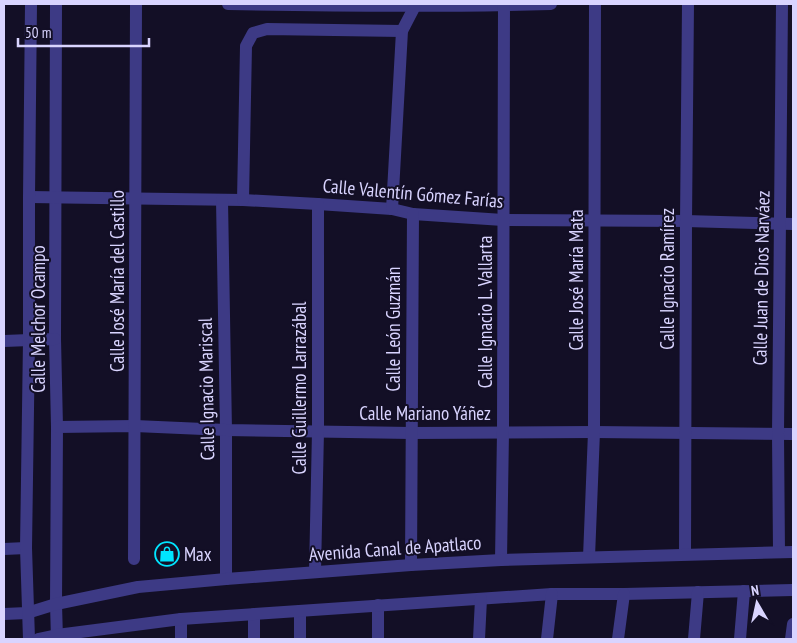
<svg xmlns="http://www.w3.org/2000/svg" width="797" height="643" viewBox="0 0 797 643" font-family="'PT Sans Narrow',sans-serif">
	<rect width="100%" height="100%" fill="#130f26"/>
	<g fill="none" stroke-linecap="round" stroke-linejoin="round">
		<!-- minor -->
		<g stroke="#3d3a85" stroke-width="12">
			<path d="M56,4L55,339L57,427L56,604L57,639"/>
			<path d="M228,4C335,6 443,7 551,4"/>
			<path d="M29,197L243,200L318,204L392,209L413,214L503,220L686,221L793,224"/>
			<path d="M222,200L226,430V579"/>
			<path d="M243,200L246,46L253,33L267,29L402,31"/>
			<path d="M392,209L402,31L416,4"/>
			<path d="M4,341L55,339"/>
			<path d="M57,427L135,426L226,430L411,433L594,432L793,434"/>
			<path d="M4,549L26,548"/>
			<path d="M779,552L778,434L782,4"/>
			<path d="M685,554L686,221L688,4"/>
			<path d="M589,557L594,432L595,4"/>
			<path d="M134,559L136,4"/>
			<path d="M501,560L503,432L504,4"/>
			<path d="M411,565L413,214"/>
			<path d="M315,572L318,431V204"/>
			<path d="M378,605V639"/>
			<path d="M300,611V639"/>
			<path d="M4,614L27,613L56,604L138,587L226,579L411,565L501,560L793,552"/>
			<path d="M254,614V639"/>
			<path d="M181,619V639"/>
			<path d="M29,639L26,548L29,340V197L31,4"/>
			<path d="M38,639L57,635L181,619L552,594H624L793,590"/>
			<path d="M479,639L481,599"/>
			<path d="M547,639L552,594"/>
			<path d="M618,639L624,594"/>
			<path d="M694,639L698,592"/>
			<path d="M740,639L744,591"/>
			<path d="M791,639L793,624"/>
		</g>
	</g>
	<!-- icons -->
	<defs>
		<g id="shop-ring" transform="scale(1.25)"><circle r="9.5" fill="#130f26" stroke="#00e5ff" stroke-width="1.5"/><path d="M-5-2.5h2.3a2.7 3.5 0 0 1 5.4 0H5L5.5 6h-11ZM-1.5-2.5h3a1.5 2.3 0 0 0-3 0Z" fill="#00e5ff"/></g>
	</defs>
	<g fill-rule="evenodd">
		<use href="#shop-ring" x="167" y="554"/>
	</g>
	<g text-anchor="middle" stroke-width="4" stroke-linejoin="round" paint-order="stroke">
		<!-- street labels -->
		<g font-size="19" fill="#d9d4ff" stroke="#130f26">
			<text transform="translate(413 193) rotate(5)" y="7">Calle Valentín Gómez Farías</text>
			<text transform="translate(761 278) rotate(-89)" y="7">Calle Juan de Dios Narváez</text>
			<text transform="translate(667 279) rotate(-90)" y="7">Calle Ignacio Ramírez</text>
			<text transform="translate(576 280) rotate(-90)" y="7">Calle José María Mata</text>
			<text transform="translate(117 281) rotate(-90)" y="7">Calle José María del Castillo</text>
			<text transform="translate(485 312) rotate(-90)" y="7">Calle Ignacio L. Vallarta</text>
			<text transform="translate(38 319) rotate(-90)" y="7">Calle Melchor Ocampo</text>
			<text transform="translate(393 329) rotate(-90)" y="7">Calle León Guzmán</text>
			<text transform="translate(299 388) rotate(-90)" y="7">Calle Guillermo Larrazábal</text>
			<text transform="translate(206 389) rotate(-91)" y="7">Calle Ignacio Mariscal</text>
			<text x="425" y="420">Calle Mariano Yáñez</text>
			<text transform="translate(395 548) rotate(-4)" y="7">Avenida Canal de Apatlaco</text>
		</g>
		<!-- poi labels -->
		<g font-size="19" fill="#d9d4ff" stroke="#130f26" text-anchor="start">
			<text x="184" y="561">Max</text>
		</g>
	</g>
	<!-- border -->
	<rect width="797" height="643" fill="none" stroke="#d9d4ff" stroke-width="10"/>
	<!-- north arrow -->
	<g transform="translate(757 603) rotate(351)" stroke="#130f26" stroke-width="4" paint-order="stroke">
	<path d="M0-4L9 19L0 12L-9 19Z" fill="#d9d4ff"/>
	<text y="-8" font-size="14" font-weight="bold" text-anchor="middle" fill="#d9d4ff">N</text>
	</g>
	<!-- scale -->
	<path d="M18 38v8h131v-8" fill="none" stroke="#d9d4ff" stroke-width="2.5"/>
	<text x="25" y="38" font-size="15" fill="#d9d4ff" stroke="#130f26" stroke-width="4" paint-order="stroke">50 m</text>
</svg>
